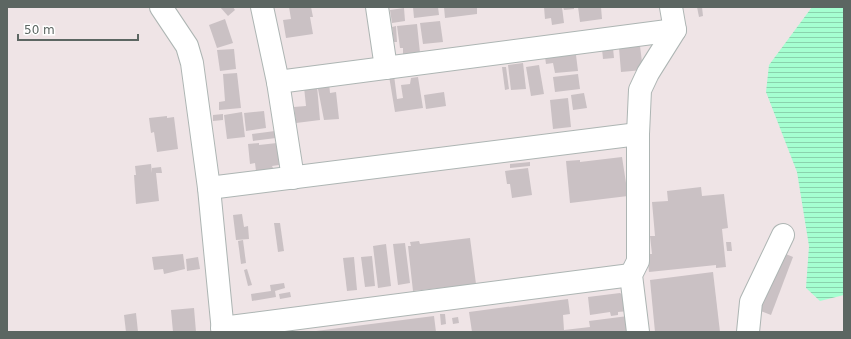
<svg xmlns="http://www.w3.org/2000/svg" width="851" height="339" viewBox="0 0 851 339" font-family="'DejaVu Sans',sans-serif">
	<defs>
		<pattern id="water-rules" width="6" height="5" patternUnits="userSpaceOnUse"><rect width="6" height="5" fill="#a5ffd1"/><path d="M0 2.5h6" fill="none" stroke="#8ad2ad"/></pattern>
	</defs>
	<rect width="100%" height="100%" fill="#efe4e6"/>
	<!-- water -->
	<path fill="url(#water-rules)" d="M812,7H844V295L820,301L806,288L809,246L797,172L766,92L769,65Z"/>
	<!-- building -->
	<g fill="#cac1c4">
		<path d="M220,7H233L235,10L228,16Z"/>
		<path d="M289,7H311L313,17H310L313,34L286,38L283,20L291,19Z"/>
		<path d="M413,7H438L439,15L414,18Z"/>
		<path d="M444,7H477V14L445,18Z"/>
		<path d="M544,7H562L564,23L552,25L551,18L545,19Z"/>
		<path d="M563,7H574V9L564,10Z"/>
		<path d="M578,7H601L602,19L580,22Z"/>
		<path d="M697,7H702L703,16L699,17Z"/>
		<path d="M404,8L405,21L392,23L390,10Z"/>
		<path d="M225,19L233,43L217,48L209,25Z"/>
		<path d="M440,21L443,42L423,44L420,23Z"/>
		<path d="M417,24L420,53L403,55V48H400L397,26Z"/>
		<path d="M396,26L397,42H394L392,27Z"/>
		<path d="M640,46L643,70L621,72L619,48Z"/>
		<path d="M613,48L614,58L603,59L602,49Z"/>
		<path d="M234,49L236,69L220,71L217,50Z"/>
		<path d="M576,55L578,71L555,73L553,63L546,64L545,57Z"/>
		<path d="M523,63L526,89L511,90L508,65Z"/>
		<path d="M539,65L544,94L531,96L526,67Z"/>
		<path d="M502,67H506L509,89L505,90Z"/>
		<path d="M237,73L241,108L219,110V102L225,101L223,74Z"/>
		<path d="M578,74L580,89L555,92L553,77Z"/>
		<path d="M394,75L397,99L403,98L401,85L410,84L411,78L418,77L423,108L395,112L389,76Z"/>
		<path d="M329,83L330,93L336,92L339,119L324,120L317,84Z"/>
		<path d="M317,86L320,120L296,123L294,107L306,106L304,87Z"/>
		<path d="M444,92L446,106L426,109L424,95Z"/>
		<path d="M584,93L587,108L573,110L571,95Z"/>
		<path d="M568,98L571,127L553,129L550,100Z"/>
		<path d="M264,111L266,128L246,131L244,113Z"/>
		<path d="M242,112L245,137L227,139L224,115Z"/>
		<path d="M223,114V120L213,121V115Z"/>
		<path d="M167,116V118L174,117L178,149L157,152L154,132L151,133L149,118Z"/>
		<path d="M275,131L276,138L253,141L252,134Z"/>
		<path d="M259,143V145L277,143L279,165L272,166L273,168L268,170L256,171L255,163L250,164L248,144Z"/>
		<path d="M622,157L628,196L570,203L566,161L580,160V162Z"/>
		<path d="M530,162V166L510,168V164Z"/>
		<path d="M151,164L152,173V168L161,167L162,173H156L159,201L136,204L134,175H136L135,166Z"/>
		<path d="M528,168L532,195L512,198L510,184H507L505,171Z"/>
		<path d="M701,187L702,196L724,194L728,228L722,229L726,267L716,268V265L649,272L647,254H652L650,236H655L652,202L668,201L667,191Z"/>
		<path d="M242,214L244,227L248,226L249,239L236,240L233,215Z"/>
		<path d="M274,223H280L284,251L278,252Z"/>
		<path d="M470,238L476,284L413,291L408,246H411L410,242L419,241L420,244Z"/>
		<path d="M243,240L246,263L241,264L238,241Z"/>
		<path d="M726,242H731L732,251H727Z"/>
		<path d="M405,243L410,283L398,285L393,244Z"/>
		<path d="M386,244L391,286L378,288L373,246Z"/>
		<path d="M781,252L793,257L771,315L758,310Z"/>
		<path d="M183,254L185,269L164,274L163,269L154,270L152,257Z"/>
		<path d="M372,256L375,286L365,287L361,257Z"/>
		<path d="M198,257L200,269L187,271L186,259Z"/>
		<path d="M354,257L357,290L347,291L343,258Z"/>
		<path d="M247,269L252,285L248,286L244,270Z"/>
		<path d="M713,272L720,332H655L650,280Z"/>
		<path d="M284,283L285,288L275,291L276,297L252,301L251,294L271,291L270,285Z"/>
		<path d="M290,292L291,297L280,299L279,294Z"/>
		<path d="M620,293L627,298L629,311L618,312V315L611,316L610,312L590,315L588,297Z"/>
		<path d="M568,299L570,314L563,315L564,330L590,327L589,321L628,316L630,332H472L469,312Z"/>
		<path d="M194,308L196,332H173L171,310Z"/>
		<path d="M136,313L138,332H126L124,315Z"/>
		<path d="M440,314H445L446,324L441,325Z"/>
		<path d="M434,316L436,332H316V331Z"/>
		<path d="M458,317L459,323L453,324L452,318Z"/>
	</g>
	<g fill="none" stroke-linecap="round" stroke-linejoin="round">
		<!-- minor casing -->
		<g stroke="#adb5b3" stroke-width="24">
			<g id="minor">
				<path d="M161,7L187,46L192,63L209,188L223,332"/>
				<path d="M262,7L278,82L293,178"/>
				<path d="M377,7L386,68"/>
				<path d="M278,82L675,30"/>
				<path d="M209,188L638,134"/>
				<path d="M222,328L631,275"/>
				<path d="M638,332L631,275L638,261V134L640,90L648,73L675,30L671,7"/>
				<path d="M748,332L751,302L783,235"/>
			</g>
		</g>
		<!-- minor -->
		<use href="#minor" stroke="#fff" stroke-width="22"/>
	</g>
	<!-- border -->
	<rect width="851" height="339" fill="none" stroke="#5c6662" stroke-width="16"/>
	<!-- scale -->
	<path d="M18 34v6h120v-6" fill="none" stroke="#5c6662" stroke-width="2"/>
	<text x="24" y="34" font-size="12" fill="#5c6662" stroke="#ffffff" stroke-width="3" paint-order="stroke">50 m</text>
</svg>
